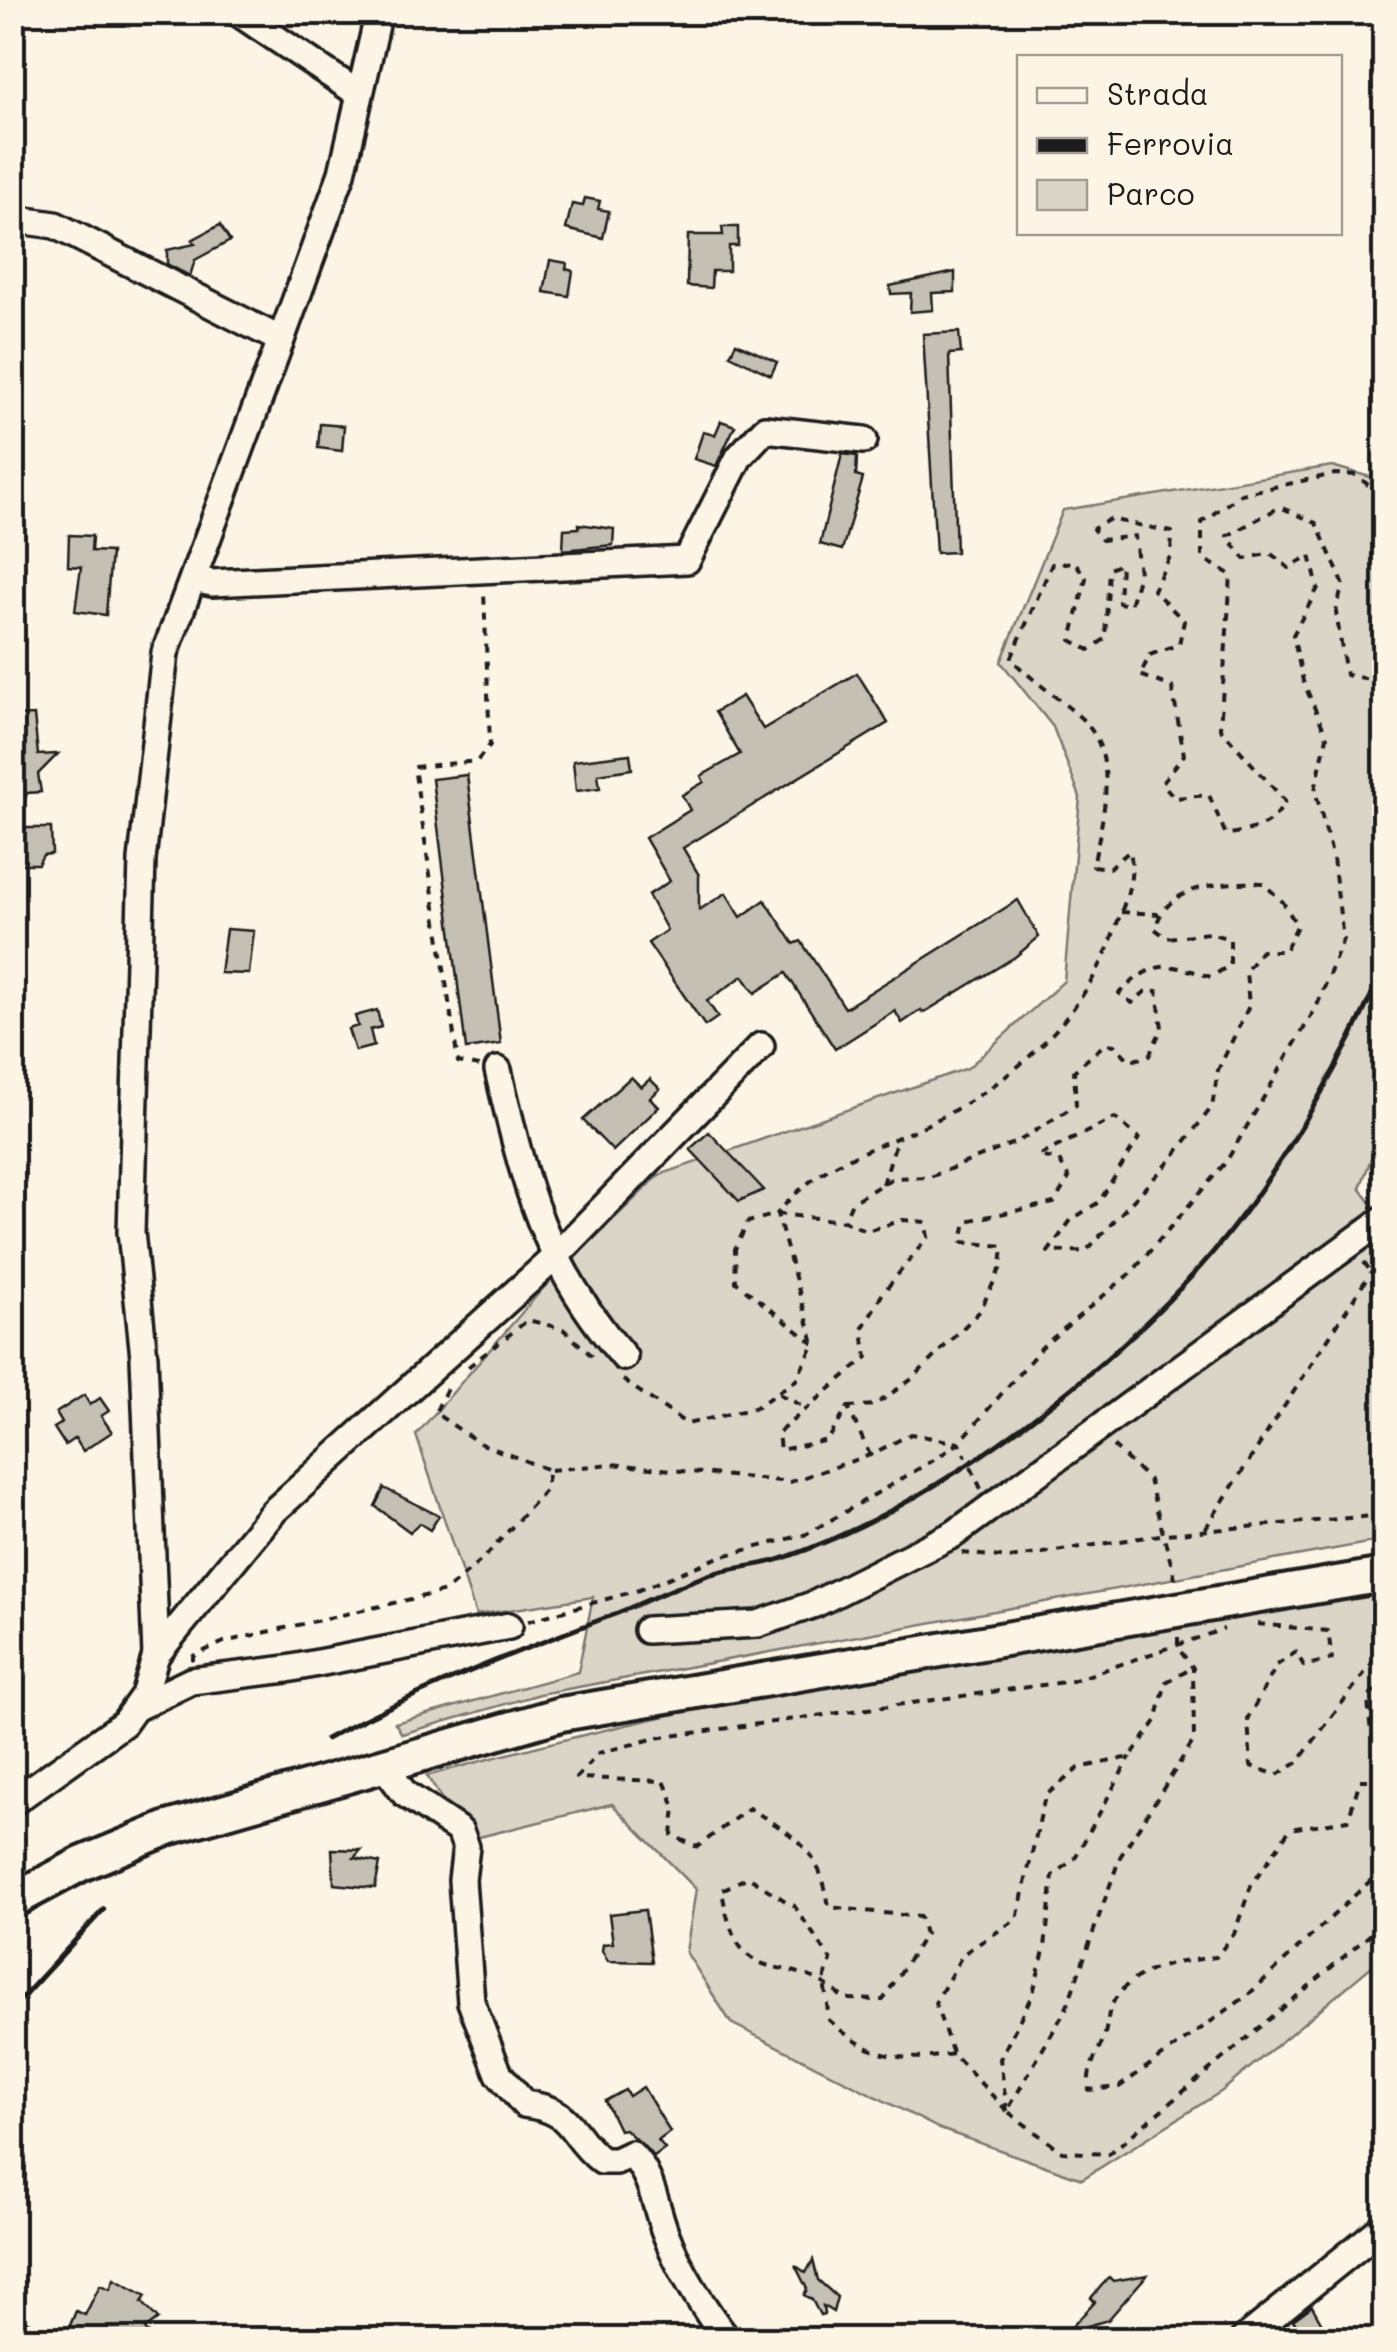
<svg xmlns="http://www.w3.org/2000/svg" width="1397" height="2352" viewBox="0 0 1397 2352" font-family="Mali,sans-serif">
	<rect width="100%" height="100%" fill="#fcf5e5"/>
	<filter id="ink" filterUnits="userSpaceOnUse"><feTurbulence type="fractalNoise" baseFrequency=".01" numOctaves="2"/><feDisplacementMap in="SourceGraphic" scale="20" xChannelSelector="R" yChannelSelector="G"/><feConvolveMatrix kernelMatrix="1 2 1 2 8 2 1 2 1" color-interpolation-filters="sRGB"/></filter>
	<g filter="url(#ink)">
		<!-- green -->
		<g fill="#dbd5c8" stroke="#7c7872" stroke-width="2.5">
			<path d="M1332,466L1384,481V1141L1377,1143L1360,1188L1384,1220V1540L540,1694L402,1734L395,1723L578,1672L593,1597L476,1615L416,1435L545,1286L659,1175L968,1068L1064,981L1080,797L1053,727L1001,662L1063,510Z"/>
			<path d="M1384,1584V1956L1222,2091L1082,2179L940,2129L731,2023L686,1952L696,1889L612,1804L467,1840L427,1776C737,1687 1067,1642 1384,1584Z"/>
		</g>
		<!-- building -->
		<g fill="#c4c0b3" stroke="#1c1c1c" stroke-width="2.5">
			<path d="M585,198L600,201L598,209L609,211L603,238L566,229L572,204L583,206Z"/>
			<path d="M220,225L230,241L195,260L190,276L167,264V250L195,244L192,240Z"/>
			<path d="M722,227H738V246H729V271H712L711,288L687,286L688,235H723Z"/>
			<path d="M550,260L567,263L566,269L573,271L569,296L544,292Z"/>
			<path d="M955,272V292L932,293L933,310L910,312L911,293L891,294L890,286Z"/>
			<path d="M959,332L961,353L949,354L956,552L936,553L923,334Z"/>
			<path d="M736,343L777,362L771,375L730,355Z"/>
			<path d="M721,421L735,426L716,466L694,459L703,432L715,435Z"/>
			<path d="M320,424L344,426L342,451L318,448Z"/>
			<path d="M842,454L857,456L856,476L863,478L842,550L820,544Z"/>
			<path d="M579,524L614,529L613,545L563,550L564,529L579,528Z"/>
			<path d="M69,535L92,536L91,551L111,552L106,615L75,611L81,567L68,566Z"/>
			<path d="M857,673L888,723L683,848L699,875V910L726,893L741,917L765,900L794,944L801,941L845,1008L1018,900L1039,937L1015,957L923,1013L921,1010L902,1023L895,1011L835,1049L786,973L755,993L743,976L707,1001L718,1017L705,1026L648,943L667,930L648,895L670,881L645,838L690,810L682,795L704,782L701,776L740,754L715,712L742,696L763,729Z"/>
			<path d="M34,715L38,755L58,754L38,774L41,792L27,793L16,823L12,716Z"/>
			<path d="M630,754L632,769L598,774L600,788L576,791L573,761Z"/>
			<path d="M467,775L501,1044L466,1049L432,779Z"/>
			<path d="M21,828H51L52,854L43,855L38,864H21Z"/>
			<path d="M226,929L254,931L249,974L220,973Z"/>
			<path d="M377,1010L381,1027L370,1030L374,1046L355,1051L348,1029L358,1026L355,1016Z"/>
			<path d="M631,1077L641,1087L650,1079L660,1089L650,1098L659,1107L613,1151L583,1120Z"/>
			<path d="M709,1132L764,1190L739,1201L690,1149Z"/>
			<path d="M84,1395L90,1405L100,1398L109,1411L101,1416L112,1432L83,1451L75,1438L65,1445L54,1428L62,1423L56,1413Z"/>
			<path d="M384,1488L439,1516L430,1530L419,1523L410,1532L375,1506Z"/>
			<path d="M332,1849L361,1850L354,1858L380,1863L375,1888L334,1884Z"/>
			<path d="M645,1910L652,1962L608,1961L602,1951L603,1944L613,1943L609,1914Z"/>
			<path d="M643,2087L670,2132L658,2141L665,2149L654,2157L625,2129L619,2130L605,2101L625,2090L629,2096Z"/>
			<path d="M813,2260L818,2280L837,2297L833,2312L823,2306L824,2314L820,2315L812,2300L804,2295L807,2289L795,2265L806,2273Z"/>
			<path d="M1147,2275L1108,2320L1067,2332L1095,2302L1091,2298L1109,2277L1113,2281Z"/>
			<path d="M114,2279L146,2296L142,2302L158,2319L145,2329L154,2340H64L76,2311L85,2315L100,2285L110,2289Z"/>
			<path d="M1312,2306L1331,2340H1306L1293,2320Z"/>
		</g>
		<g fill="none" stroke-linecap="round" stroke-linejoin="round">
			<!-- minor casing -->
			<g stroke="#1c1c1c" stroke-width="32">
				<g id="minor">
					<path d="M237,12L359,94"/>
					<path d="M12,219L55,225L281,340L165,653L142,860L131,1232L144,1357L156,1655L144,1695L124,1723L12,1803"/>
					<path d="M281,340L342,173L379,12"/>
					<path d="M193,579L212,583L687,560L739,457L765,429L864,440"/>
					<path d="M498,1070C525,1186 544,1265 624,1357"/>
					<path d="M647,1630L758,1624L815,1604L954,1534L1384,1219"/>
					<path d="M156,1655L274,1511L556,1256L761,1046"/>
					<path d="M135,1708L191,1681L287,1669L509,1626"/>
					<path d="M383,1765L405,1794L460,1831L466,1847L462,1880L471,2002L499,2074L524,2104C576,2110 567,2134 602,2161H616L631,2154C652,2175 655,2205 665,2232C678,2267 704,2310 728,2340"/>
					<path d="M12,2331L32,2340"/>
					<path d="M1243,2340L1384,2226"/>
				</g>
			</g>
			<!-- major casing -->
			<g stroke="#1c1c1c" stroke-width="40">
				<path id="major" d="M12,1901L81,1864L168,1828L561,1714L1384,1575"/>
			</g>
			<!-- path -->
			<g stroke="#1c1c1c" stroke-width="4" stroke-dasharray="8 8" stroke-linecap="butt">
				<path d="M1121,912L1159,914"/>
				<path d="M479,1066L458,1062L414,767L477,761L490,745L484,592"/>
				<path d="M883,1184L898,1136"/>
				<path d="M1364,1262L1384,1291"/>
				<path d="M814,1344L736,1282L735,1249L748,1222L777,1214L844,1221"/>
				<path d="M468,1367L528,1320L563,1329L595,1359"/>
				<path d="M623,1380L687,1424L755,1408L796,1380L814,1344L777,1214C821,1160 867,1153 926,1125C1009,1085 1083,1021 1114,932C1124,903 1136,880 1130,851L1109,868L1093,866C1102,821 1121,756 1082,719C1059,698 1033,681 1011,659L1052,564L1075,562L1086,578L1071,640L1089,650L1105,639L1109,569L1121,564L1119,603L1130,605L1139,574L1135,536L1102,540L1093,529L1110,519L1172,532L1171,555L1153,590L1184,621L1179,644L1150,655L1140,675L1172,687L1184,755L1162,783L1175,798L1209,795L1226,835C1253,829 1273,828 1285,801L1220,728L1231,575L1202,558V522L1241,494L1335,474L1356,475L1384,498"/>
				<path d="M779,1394L806,1408"/>
				<path d="M848,1407L875,1405L912,1379L980,1311L1001,1267L1003,1246L962,1242L966,1221L1054,1203L1069,1178L1059,1160L1038,1156L1115,1118L1139,1138L1099,1202L1071,1220L1048,1252L1086,1251L1170,1161L1212,1107L1218,1070L1249,1006L1246,971L1261,951H1285L1297,926L1283,902L1263,883C1224,882 1167,883 1155,929L1167,938L1209,933L1230,939V965L1211,977C1165,962 1155,960 1119,993L1132,1003L1147,990L1157,991L1162,1028L1149,1056L1130,1061L1115,1045L1105,1044L1074,1071L1076,1105L1019,1141L930,1177L893,1178L852,1202L844,1221L867,1231L903,1220L925,1222L928,1237L883,1293L862,1329L867,1357L778,1433L780,1450L828,1440L848,1407L870,1455"/>
				<path d="M1113,1446L1149,1480L1176,1582"/>
				<path d="M971,1467L981,1489"/>
				<path d="M550,1470L612,1464L790,1482L870,1455L911,1434L959,1443L966,1457"/>
				<path d="M1205,1529L1371,1272"/>
				<path d="M962,1553L1010,1558L1166,1534L1384,1515"/>
				<path d="M528,1621L639,1590L719,1557L807,1534L932,1461L959,1443L1042,1347L1133,1271L1226,1162L1317,1006L1343,939L1333,858L1315,790L1327,737L1303,681L1293,635L1318,588L1310,555L1289,568L1270,553L1245,559L1227,536L1280,507L1316,523L1343,583L1336,612L1346,675L1370,679L1384,668"/>
				<path d="M1257,1624L1328,1631L1332,1659L1304,1666L1296,1652L1277,1665L1248,1718L1251,1766L1277,1775L1297,1763L1384,1647"/>
				<path d="M1178,1637V1648L1193,1668L1194,1740L1120,1857L1066,2009L1007,2111L1062,2152L1109,2154L1384,1923"/>
				<path d="M193,1661V1656L224,1642L446,1591L484,1558L545,1490L549,1470L479,1443L435,1413L450,1382"/>
				<path d="M1384,1677L1368,1699L1371,1735H1384"/>
				<path d="M1384,1780H1360L1348,1820L1290,1829L1251,1886L1234,1934L1216,1957C1177,1962 1127,1967 1110,2009C1107,2019 1107,2030 1103,2040C1095,2060 1087,2067 1089,2090L1119,2087L1248,1995L1384,1868"/>
				<path d="M953,2054C898,2063 871,2058 829,2020L824,1980L831,1960L795,1907L748,1877L722,1890C739,2002 786,1943 844,1999L883,2000L925,1934L920,1917L829,1907C820,1849 796,1837 749,1808L697,1847L672,1835L675,1807L664,1781L576,1778L599,1753L656,1738L1072,1681L1224,1629"/>
				<path d="M1007,2111L953,2054L935,2003L963,1954L1017,1919L1045,1796L1079,1768L1130,1757L1156,1721L1166,1682L1193,1668"/>
				<path d="M1007,2111L1000,2059L1033,1993L1045,1947L1053,1876L1075,1858L1130,1757"/>
			</g>
			<!-- minor -->
			<use href="#minor" stroke="#fcf5e5" stroke-width="25"/>
			<!-- major -->
			<use href="#major" stroke="#fcf5e5" stroke-width="32"/>
			<!-- rail -->
			<g stroke="#1c1c1c" stroke-width="5">
				<path d="M326,1739C417,1690 513,1653 610,1616C643,1603 674,1587 708,1575C731,1567 757,1567 781,1559C926,1510 1085,1390 1189,1279C1266,1198 1340,1069 1384,967"/>
				<path d="M12,2009L104,1909"/>
			</g>
		</g>
	</g>
	<!-- margin -->
	<rect width="1397" height="2352" fill="none" stroke="#fcf5e5" stroke-width="50"/>
	<rect x="25" y="25" width="1347" height="2302" fill="none" stroke="#1c1c1c" stroke-width="4" filter="url(#ink)"/>
	<!-- legend -->
	<rect x="1017" y="55" width="325" height="180" fill="#fcf5e5" stroke="#a29e95" stroke-width="2.5"/>
	<rect x="1037" y="88" width="50" height="15" fill="#fcf5e5" stroke="#a29e95" stroke-width="2.5"/>
	<text x="1107" y="105" font-size="30" fill="#1c1c1c">Strada</text>
	<rect x="1037" y="138" width="50" height="15" fill="#1c1c1c" stroke="#a29e95" stroke-width="2.5"/>
	<text x="1107" y="155" font-size="30" fill="#1c1c1c">Ferrovia</text>
	<rect x="1037" y="180" width="50" height="30" fill="#dbd5c8" stroke="#a29e95" stroke-width="2.5"/>
	<text x="1107" y="205" font-size="30" fill="#1c1c1c">Parco</text>
</svg>
